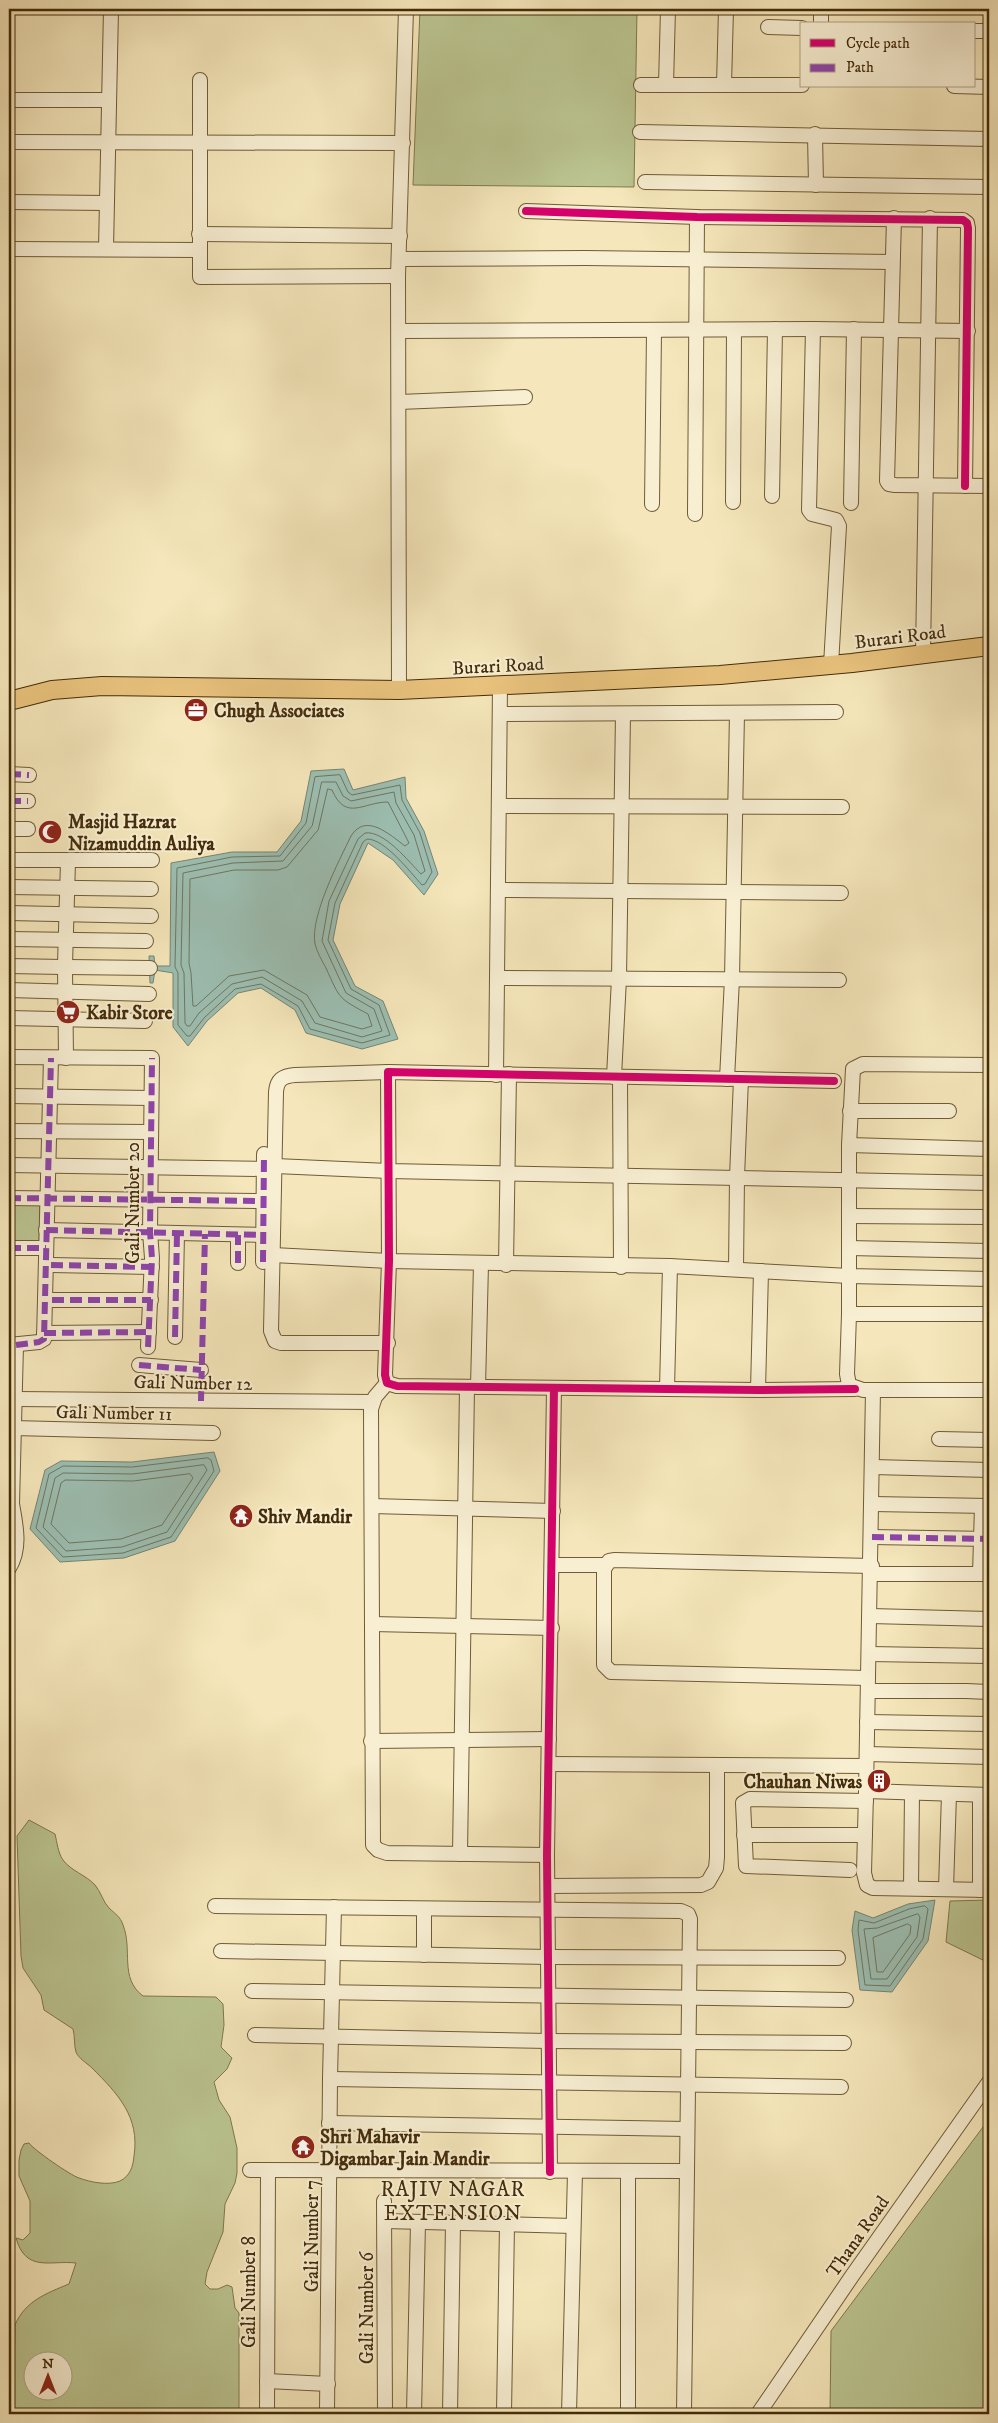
<svg xmlns="http://www.w3.org/2000/svg" width="998" height="2423" viewBox="0 0 998 2423" font-family="'IM FELL DW Pica',serif">
	<rect width="100%" height="100%" fill="#f5e7bb"/>
	<filter id="stains"><feTurbulence type="fractalNoise" baseFrequency=".004" numOctaves="4"/><feColorMatrix values="0 0 0 0 .2 0 0 0 0 .09 0 0 0 0 .02 0 0 0 .5 -.17"/></filter>
	<radialGradient id="worn" r=".72"><stop offset=".6" stop-color="#630" stop-opacity="0"/><stop offset="1" stop-color="#630" stop-opacity=".3"/></radialGradient>
	<!-- green -->
	<g fill="#bbc591" stroke="#80784d" fill-rule="evenodd">
		<path d="M420,9H637L634,187L413,185Z"/>
		<path d="M9,1202H40L39,1245L9,1244Z"/>
		<path d="M29,1820L55,1834C57,1842 58,1853 63,1860C71,1871 86,1875 95,1885C101,1892 103,1902 109,1908C115,1914 120,1916 123,1925C133,1950 119,1978 143,1996L216,1997L223,2004L224,2025L221,2047L232,2058L227,2069L214,2082L219,2100L230,2117L237,2148V2173L235,2183L225,2204L223,2232L207,2272L205,2284L210,2289H218L227,2285L232,2287L235,2308L239,2313V2414H13L15,2325C25,2301 47,2293 69,2284L76,2263C50,2260 26,2273 16,2238L23,2240L30,2233V2201L19,2176V2160L21,2150L24,2144L29,2143C34,2150 70,2175 79,2178C90,2182 108,2186 120,2181C130,2176 133,2167 134,2156C140,2117 118,2094 92,2068C88,2064 78,2058 76,2052C74,2046 75,2036 73,2029L44,2010L41,1995L23,1968L21,1956L17,1836ZM62,2360V2390H32V2360Z"/>
		<path d="M989,1900V1963L946,1942L950,1901Z"/>
		<path d="M989,2119V2414H830L831,2331Z"/>
	</g>
	<!-- water -->
	<g fill="#9cbfb3" stroke="#79846f">
		<path d="M344,769L353,790L405,777L406,798L424,831L438,874L424,895L393,860L368,843L340,904L333,940L355,986L383,1001L398,1039L362,1049L306,1033L295,1010L261,988L238,993L207,1021L188,1046L173,1027V973L155,970L153,983H150L149,956H154L155,966H170L171,863L232,852H277L301,821L311,771Z"/>
		<path d="M214,1452L220,1471L175,1541L124,1558L60,1562L30,1529L45,1470L61,1461L132,1462Z"/>
		<path d="M935,1900L928,1941L892,1992L860,1990L852,1930L855,1911L873,1918L908,1904Z"/>
	</g>
	<g fill="none" stroke-linecap="round" stroke-linejoin="round">
		<!-- shore -->
		<g stroke="#70765e" stroke-width="1">
			<path d="M340,775L348,792L352,795L400,785L402,800L420,833L432,872L425,884L422,885C410,872 385,839 367,839L363,842L335,903L328,940L351,989L379,1005L390,1035L362,1043L310,1029L298,1006L261,984L235,989L204,1018L190,1036H187L178,1025V973L175,967L177,868L232,857L280,856L306,823L315,777Z"/>
			<path d="M322,782H336L343,796L351,801L394,792L396,803L414,835L425,871L421,874C409,862 384,830 365,833L358,839L329,901L322,941L346,993L374,1009L382,1031L362,1037L315,1023L302,1001L262,977L232,984L199,1013L190,1026H187L185,1023L184,973L181,965L183,873L233,863L283,861L312,826Z"/>
			<path d="M328,789L332,790C346,822 363,802 388,802L409,843L405,846C390,835 366,812 351,836C339,861 310,916 315,944C317,952 322,961 326,968C340,999 338,998 368,1014L372,1026L362,1029L320,1017L307,995L264,970L229,976L196,1006H193L191,973L189,963L190,879L234,870H278L287,867L318,830Z"/>
			<path d="M208,1458L211,1460L214,1471L171,1537L123,1553L63,1557L36,1528L49,1474L63,1466L132,1467Z"/>
			<path d="M204,1465L207,1470L167,1532L122,1547L66,1551L43,1527L55,1478L63,1473L132,1474Z"/>
			<path d="M190,1474L193,1478L162,1525L121,1539L69,1543L51,1524L61,1483L65,1480L133,1481Z"/>
			<path d="M925,1906L928,1909L923,1939L890,1986L865,1985L858,1930L859,1920L874,1923L909,1909Z"/>
			<path d="M918,1914L920,1917L917,1937L887,1979H871L864,1929L877,1928Z"/>
			<path d="M908,1924L911,1926L910,1934L883,1972H877L873,1938Z"/>
		</g>
		<!-- minor casing -->
		<g stroke="#705b36" stroke-width="16">
			<g id="minor">
				<path d="M821,24V9"/>
				<path d="M768,27L802,28"/>
				<path d="M974,31H989"/>
				<path d="M200,80V277L398,276"/>
				<path d="M641,85H802"/>
				<path d="M666,85L668,9"/>
				<path d="M724,85L726,9"/>
				<path d="M954,86L989,87"/>
				<path d="M9,100H108"/>
				<path d="M640,132L989,139"/>
				<path d="M815,134L816,185"/>
				<path d="M9,142L403,143"/>
				<path d="M645,182L989,187"/>
				<path d="M9,202L107,203"/>
				<path d="M526,211L697,217L963,220L967,223L968,228L965,486"/>
				<path d="M894,218L887,481L889,484L895,485L989,486"/>
				<path d="M199,234L400,236"/>
				<path d="M9,249L199,250"/>
				<path d="M106,249L111,9"/>
				<path d="M400,259L585,258L892,262"/>
				<path d="M813,329L809,510L812,514L836,520L839,526L831,665"/>
				<path d="M399,331L813,329L968,331"/>
				<path d="M399,402L525,397"/>
				<path d="M772,496L775,329"/>
				<path d="M733,502L734,330"/>
				<path d="M851,503L854,329"/>
				<path d="M652,504L654,331"/>
				<path d="M695,514L697,217"/>
				<path d="M923,654L930,218"/>
				<path d="M399,690L398,276L406,9"/>
				<path d="M500,714L836,712"/>
				<path d="M9,774L29,775"/>
				<path d="M9,801H28"/>
				<path d="M499,806L842,807"/>
				<path d="M9,829H28"/>
				<path d="M9,860H152"/>
				<path d="M9,887L151,889"/>
				<path d="M498,890L841,893"/>
				<path d="M9,913L151,916"/>
				<path d="M9,939L146,941"/>
				<path d="M65,965L68,861"/>
				<path d="M9,966L63,967L65,969L68,967L66,965"/>
				<path d="M68,967L150,968"/>
				<path d="M65,969L66,1058"/>
				<path d="M497,978L839,980"/>
				<path d="M9,990L149,994"/>
				<path d="M9,1018L145,1021"/>
				<path d="M9,1057L152,1058L150,1232L152,1258L148,1347"/>
				<path d="M989,1065L863,1064L853,1069L849,1145V1314L847,1374L849,1385L863,1390H989"/>
				<path d="M496,1075L500,686"/>
				<path d="M614,1077L619,978L623,714"/>
				<path d="M620,1077L621,1267"/>
				<path d="M727,1079L732,979L737,713"/>
				<path d="M834,1081L388,1072L389,1261L385,1375L387,1383L397,1386L758,1390L855,1389"/>
				<path d="M9,1096L151,1098"/>
				<path d="M850,1111H949"/>
				<path d="M9,1131L150,1132"/>
				<path d="M849,1145L989,1149"/>
				<path d="M9,1165L264,1169"/>
				<path d="M275,1166L389,1171L989,1183"/>
				<path d="M9,1198L264,1201"/>
				<path d="M849,1216L989,1217"/>
				<path d="M46,1230L263,1235"/>
				<path d="M9,1248H46"/>
				<path d="M849,1248L989,1251"/>
				<path d="M273,1255L389,1261L670,1266L849,1276L989,1279"/>
				<path d="M263,1262L264,1154"/>
				<path d="M238,1263V1235"/>
				<path d="M51,1265L152,1267"/>
				<path d="M506,1265L509,1074"/>
				<path d="M736,1269L737,1177L741,1079"/>
				<path d="M52,1300H151"/>
				<path d="M849,1314H989"/>
				<path d="M44,1333L149,1332"/>
				<path d="M175,1337L177,1233"/>
				<path d="M388,1343H281L275,1341L271,1331L276,1092C277,1080 282,1076 295,1075L388,1072"/>
				<path d="M9,1345L39,1342L44,1339L51,1058"/>
				<path d="M139,1365L201,1370"/>
				<path d="M387,1383L375,1397L371,1409L373,1845L378,1850L387,1853L547,1855"/>
				<path d="M478,1387L481,1264"/>
				<path d="M667,1389L670,1266"/>
				<path d="M758,1390L761,1271"/>
				<path d="M873,1390L866,1791L989,1795"/>
				<path d="M14,1399L372,1402"/>
				<path d="M13,1428L213,1433"/>
				<path d="M939,1439L989,1440"/>
				<path d="M873,1467L989,1470"/>
				<path d="M872,1504L989,1506"/>
				<path d="M372,1506L553,1511"/>
				<path d="M872,1537L989,1539"/>
				<path d="M553,1565H605"/>
				<path d="M9,1568C21,1549 16,1526 12,1504L16,1345"/>
				<path d="M871,1574H989"/>
				<path d="M980,1574L982,1506"/>
				<path d="M870,1616L989,1619"/>
				<path d="M372,1624L552,1628"/>
				<path d="M869,1654L989,1656"/>
				<path d="M868,1678L611,1672L604,1665V1569L609,1561L615,1560L872,1566"/>
				<path d="M868,1691H965"/>
				<path d="M966,1691L989,1692"/>
				<path d="M867,1722L989,1724"/>
				<path d="M371,1741L549,1739"/>
				<path d="M867,1754L989,1757"/>
				<path d="M549,1764L866,1766"/>
				<path d="M866,1792L864,1873L867,1885L873,1888L989,1890"/>
				<path d="M744,1835H865"/>
				<path d="M460,1854L467,1387"/>
				<path d="M850,1870L746,1866L743,1803L750,1799L866,1801"/>
				<path d="M548,1886L701,1885L708,1882L716,1868L717,1857V1766"/>
				<path d="M911,1888L912,1793"/>
				<path d="M946,1889L949,1794"/>
				<path d="M980,1890V1795"/>
				<path d="M215,1906L681,1911L688,1914L690,1919L687,2171"/>
				<path d="M221,1951L549,1957L838,1958"/>
				<path d="M424,1955V1909"/>
				<path d="M252,1991L846,2000"/>
				<path d="M255,2035L549,2041L844,2043"/>
				<path d="M330,2079L841,2087"/>
				<path d="M329,2123L687,2129"/>
				<path d="M250,2170L687,2171L684,2414"/>
				<path d="M550,2172L547,1855L554,1388"/>
				<path d="M628,2172V2414"/>
				<path d="M384,2201L385,2414"/>
				<path d="M385,2221L573,2226"/>
				<path d="M267,2381L328,2384"/>
				<path d="M267,2414L268,2170"/>
				<path d="M327,2414L330,2079L334,1907"/>
				<path d="M414,2414L418,2222"/>
				<path d="M450,2414L453,2223"/>
				<path d="M504,2414L507,2224"/>
				<path d="M569,2414L575,2172"/>
				<path d="M758,2414L852,2276L989,2082"/>
			</g>
		</g>
		<!-- major casing -->
		<g stroke="#442c09" stroke-width="20">
			<path id="major" d="M9,701L52,690L102,686L399,690L720,675L852,663L989,646"/>
		</g>
		<!-- minor -->
		<use href="#minor" stroke="#f8efd3" stroke-width="14"/>
		<!-- major -->
		<use href="#major" stroke="#eac47e" stroke-width="18"/>
		<!-- quiet -->
		<g stroke="#8e44ad" stroke-width="6" stroke-dasharray="12 6" stroke-linecap="butt">
			<path d="M9,774L29,775"/>
			<path d="M9,801H28"/>
			<path d="M9,1198L264,1201"/>
			<path d="M46,1230L263,1235"/>
			<path d="M9,1248H46"/>
			<path d="M263,1262L264,1154"/>
			<path d="M238,1263V1235"/>
			<path d="M51,1265L152,1267"/>
			<path d="M52,1300H151"/>
			<path d="M44,1333L149,1332"/>
			<path d="M175,1337L177,1233"/>
			<path d="M16,1345L39,1342L44,1339L51,1058"/>
			<path d="M148,1347L152,1258L150,1232L152,1058"/>
			<path d="M139,1365L201,1370"/>
			<path d="M201,1401L205,1234"/>
			<path d="M872,1537L989,1539"/>
		</g>
		<!-- cycleway casing -->
		<g stroke="#f8efd3" stroke-width="11">
			<g id="cycleway">
				<path d="M526,211L697,217L963,220L967,223L968,228L965,486"/>
				<path d="M834,1081L388,1072L389,1261L385,1375L387,1383L397,1386L758,1390L855,1389"/>
				<path d="M550,2172L547,1855L554,1388"/>
			</g>
		</g>
		<!-- cycleway -->
		<use href="#cycleway" stroke="#d6006c" stroke-width="8"/>
	</g>
	<!-- icons -->
	<defs>
		<g id="office-disc" transform="scale(1.25)"><circle r="9.5" fill="#8f2418" stroke="#f8efd3"/><path d="M-6-3h4V-5.5h4V-3h4V5H-6ZM-1-4.5V-3h2v-1.5ZM-6 0V1H6V0Z" fill="#fff"/></g>
		<g id="mosque-disc" transform="scale(1.25)"><circle r="9.5" fill="#8f2418" stroke="#f8efd3"/><path d="M3.5-4.9A6 6 0 1 0 3.5 4.9A5 5 0 1 1 3.5-4.9Z" fill="#fff"/></g>
		<g id="supermarket-disc" transform="scale(1.25)"><circle r="9.5" fill="#8f2418" stroke="#f8efd3"/><path d="M-6-5.5h2.5l.6 2H6L4.5 2H-2.5L-4.4-4H-6ZM-1.5 3.2a1.3 1.3 0 1 0 .1 0ZM3 3.2a1.3 1.3 0 1 0 .1 0Z" fill="#fff"/></g>
		<g id="temple-disc" transform="scale(1.25)"><circle r="9.5" fill="#8f2418" stroke="#f8efd3"/><path d="M0-6L5-2H3V0L6.5 2.5H4V6H1.5V3h-3V6H-4V2.5H-6.5L-3 0V-2H-5Z" fill="#fff"/></g>
		<g id="building-disc" transform="scale(1.25)"><circle r="9.5" fill="#8f2418" stroke="#f8efd3"/><path d="M-4-6H4V6H1V3H-1V6H-4ZM-2.5-4.3h1.7v1.8h-1.7ZM.8-4.3h1.7v1.8H.8ZM-2.5-1h1.7V.8h-1.7ZM.8-1h1.7V.8H.8Z" fill="#fff"/></g>
	</defs>
	<g fill-rule="evenodd">
		<use href="#office-disc" x="196" y="710"/>
		<use href="#mosque-disc" x="50" y="832"/>
		<use href="#supermarket-disc" x="68" y="1012"/>
		<use href="#temple-disc" x="241" y="1516"/>
		<use href="#building-disc" x="879" y="1781"/>
		<use href="#temple-disc" x="303" y="2147"/>
	</g>
	<g text-anchor="middle" stroke-width="4" stroke-linejoin="round" paint-order="stroke">
		<!-- street labels -->
		<g font-size="19" fill="#442c09" stroke="#f8efd3">
			<text transform="translate(900 636) rotate(-7)" y="7">Burari Road</text>
			<text transform="translate(498 665) rotate(-3)" y="7">Burari Road</text>
			<text transform="translate(132 1203) rotate(-90)" y="7">Gali Number 20</text>
			<text transform="translate(193 1382) rotate(1)" y="7">Gali Number 12</text>
			<text transform="translate(114 1412) rotate(1)" y="7">Gali Number 11</text>
			<text transform="translate(311 2236) rotate(-90)" y="7">Gali Number 7</text>
			<text transform="translate(857 2236) rotate(-55)" y="7">Thana Road</text>
			<text transform="translate(248 2292) rotate(-90)" y="7">Gali Number 8</text>
			<text transform="translate(366 2308) rotate(-90)" y="7">Gali Number 6</text>
		</g>
		<!-- poi labels -->
		<g font-size="19" font-weight="bold" fill="#442c09" stroke="#f8efd3" text-anchor="start">
			<text x="214" y="717">Chugh Associates</text>
			<text x="68" y="828">Masjid Hazrat<tspan x="68" dy="22">Nizamuddin Auliya</tspan></text>
			<text x="86" y="1019">Kabir Store</text>
			<text x="258" y="1523">Shiv Mandir</text>
			<text x="862" y="1788" text-anchor="end">Chauhan Niwas</text>
			<text x="320" y="2143">Shri Mahavir<tspan x="320" dy="22">Digambar Jain Mandir</tspan></text>
		</g>
		<!-- quarter labels -->
		<g font-size="21" letter-spacing="1" fill="#442c09" stroke="#f8efd3">
			<text x="453" y="2196">RAJIV NAGAR<tspan x="453" dy="24">EXTENSION</tspan></text>
		</g>
	</g>
	<!-- margin -->
	<rect width="998" height="2423" fill="none" stroke="#f5e7bb" stroke-width="30"/>
	<rect x="10" y="10" width="978" height="2403" fill="none" stroke="#442c09" stroke-width="2.5"/>
	<rect x="15" y="15" width="968" height="2393" fill="none" stroke="#442c09"/>
	<!-- legend -->
	<rect x="800" y="22" width="175" height="65" fill="#f8efd3" stroke="#b0a182"/>
	<rect x="810" y="39" width="25" height="8" fill="#d6006c" stroke="#b0a182"/>
	<text x="846" y="48" font-size="15" fill="#442c09">Cycle path</text>
	<rect x="810" y="64" width="25" height="8" fill="#8e44ad" stroke="#b0a182"/>
	<text x="846" y="72" font-size="15" fill="#442c09">Path</text>
	<!-- north arrow -->
	<g transform="translate(48 2376)"><circle r="24" fill="#f8efd3" stroke="#b0a182"/>
	<path d="M0-4L9 19L0 12L-9 19Z" fill="#8f2418"/>
	<text y="-8" font-size="14" font-weight="bold" text-anchor="middle" fill="#442c09">N</text>
	</g>
	<rect width="100%" height="100%" filter="url(#stains)"/>
	<rect width="100%" height="100%" fill="url(#worn)"/>
</svg>
